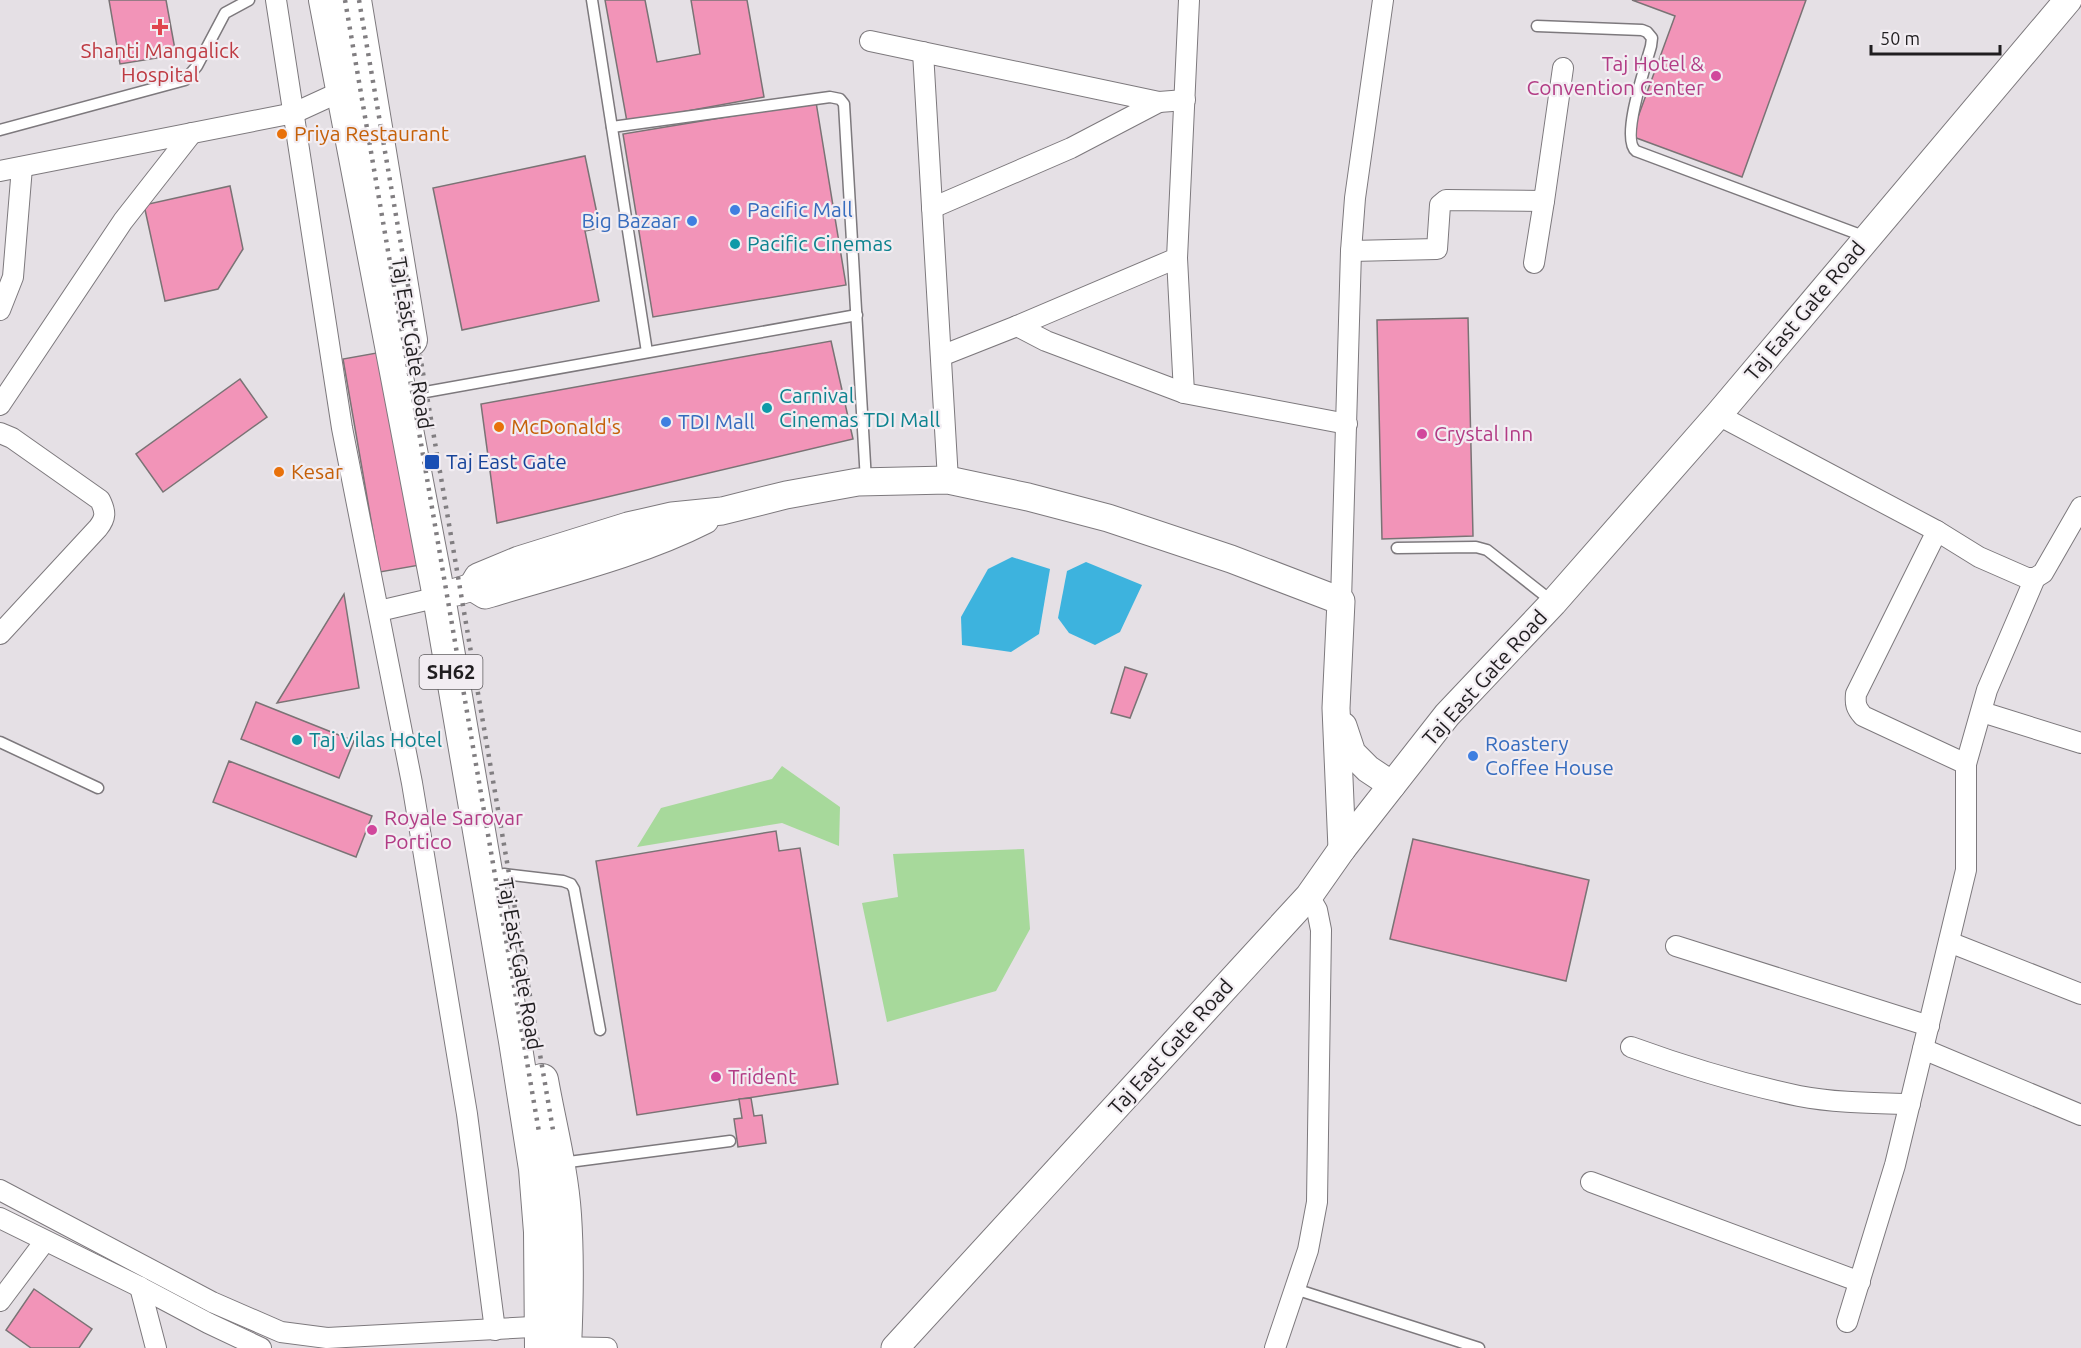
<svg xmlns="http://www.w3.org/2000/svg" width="2081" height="1348" viewBox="0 0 2081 1348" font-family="Ubuntu,sans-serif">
	<rect width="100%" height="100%" fill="#e5e0e5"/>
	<!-- green -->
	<g fill="#a7d99b">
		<path d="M782,766L840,807L839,846L782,823L637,847L661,808L772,779Z"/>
		<path d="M1024,849L1030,929L996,991L887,1022L862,903L898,897L893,854Z"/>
	</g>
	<!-- water -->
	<g fill="#3db3de">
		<path d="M1012,557L1050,569L1039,634L1011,652L962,645L961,617L988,569Z"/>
		<path d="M1086,562L1142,585L1120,632L1095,645L1069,633L1058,618L1067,571Z"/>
	</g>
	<!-- building -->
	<g fill="#f294b8" stroke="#7a7375" stroke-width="1.5">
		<path d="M109,0H166L176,55L120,64Z"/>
		<path d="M605,0H645L657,62L700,54L691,0H747L764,97L627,122Z"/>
		<path d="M1632,0H1806L1742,177L1631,136L1675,16Z"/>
		<path d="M816,102L846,285L653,317L623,134Z"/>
		<path d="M585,156L600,228L585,231L599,301L462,330L433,188Z"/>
		<path d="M230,186L243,249L218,289L165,301L144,205Z"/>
		<path d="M1468,318L1473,536L1382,539L1377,320Z"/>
		<path d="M831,341L853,439L497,523L481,404Z"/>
		<path d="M382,352L420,565L380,572L343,359Z"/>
		<path d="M240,379L267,417L163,492L136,454Z"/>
		<path d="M344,594L359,688L277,703Z"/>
		<path d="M1125,667L1147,674L1130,718L1111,713Z"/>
		<path d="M256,702L354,741L339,778L241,739Z"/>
		<path d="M229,761L372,816L356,857L213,802Z"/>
		<path d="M776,831L779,851L800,848L838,1084L637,1115L596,861Z"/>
		<path d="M1413,839L1589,880L1566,981L1390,939Z"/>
		<path d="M751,1098L754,1116L762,1115L766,1143L738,1147L734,1119L742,1118L739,1099Z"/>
		<path d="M34,1289L92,1329L79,1348H31L6,1330Z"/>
	</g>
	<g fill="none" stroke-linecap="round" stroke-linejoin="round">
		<!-- service casing -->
		<g stroke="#7d797d" stroke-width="13">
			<g id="service">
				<path d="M592,0L647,352"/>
				<path d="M1537,26L1642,30L1647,32L1652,38L1651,46C1646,65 1620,139 1636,151L1866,237"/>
				<path d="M612,127L830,97L840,99L844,104L866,481"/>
				<path d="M0,130L185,80L197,66L225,13L249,0"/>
				<path d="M420,393L857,315"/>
				<path d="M1397,548L1476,547L1487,550L1553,602"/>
				<path d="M0,742L98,788"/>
				<path d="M504,874L563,881L571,884L574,889L600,1030"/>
				<path d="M561,1163L730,1141"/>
				<path d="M1295,1289L1479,1348"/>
			</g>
		</g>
		<!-- minor casing -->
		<g stroke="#7d797d" stroke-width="22">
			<g id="minor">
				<path d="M276,0L342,428L412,783L467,1114L495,1330"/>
				<path d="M870,41L1159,102L1185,100"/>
				<path d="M923,52L948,480"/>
				<path d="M0,171L294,113L342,91"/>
				<path d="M932,208L1071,148L1159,102"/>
				<path d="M1351,251L1437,249L1440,205L1446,200L1544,201L1563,68"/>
				<path d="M1177,258L1184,393"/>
				<path d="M1534,263L1544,201"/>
				<path d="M0,310L13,277L22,167"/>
				<path d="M1017,326L1046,341L1184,393L1347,424"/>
				<path d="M941,356L1017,326L1177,258L1189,0"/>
				<path d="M0,405L123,221L192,133"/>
				<path d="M1718,415L1937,531L1979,557L2027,578H2035L2043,573L2081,507"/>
				<path d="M0,433L12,438L100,500C106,512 106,518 98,528L0,634"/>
				<path d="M1937,531L1856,694C1855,704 1856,708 1863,716L1966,764"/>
				<path d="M1341,601L1351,251L1355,198L1383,0"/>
				<path d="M379,611L439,597"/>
				<path d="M1982,712L2081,743"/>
				<path d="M1949,942L2081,994"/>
				<path d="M1676,946L1929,1026"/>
				<path d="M1631,1047C1686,1067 1742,1084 1799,1096C1835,1103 1873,1103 1910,1104"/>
				<path d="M1923,1049L2081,1115"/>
				<path d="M1591,1182L1860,1282"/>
				<path d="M0,1190L212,1302L281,1332L327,1338L551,1326"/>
				<path d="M0,1218L140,1287L208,1323L261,1348"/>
				<path d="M140,1287L156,1348"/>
				<path d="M0,1301L45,1241"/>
				<path d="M1847,1322L1895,1165L1966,870V764L1987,690L2035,578"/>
				<path d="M556,1347L607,1348"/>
				<path d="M1275,1348L1308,1250L1317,1202L1321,930L1317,910L1309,896"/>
			</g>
		</g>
		<!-- secondary casing -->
		<g stroke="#7d797d" stroke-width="29">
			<g id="secondary">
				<path d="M472,587L478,577L519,560L628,526L672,516L722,511L786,495L858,482L948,480L1028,497L1108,518L1231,559L1341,601L1336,708L1342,849"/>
				<path d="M456,592L472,587L485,595C557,573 638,554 705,520"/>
				<path d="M1343,726L1352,753L1368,769L1392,785"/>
				<path d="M895,1348L1309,896L1342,849L1447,715L1553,603L1718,415L2068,0"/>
			</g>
		</g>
		<!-- primary casing -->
		<g stroke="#7d797d" stroke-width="34">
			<g id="primary">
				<path d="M325,0L439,597L515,1041L535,1169L540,1232L541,1348"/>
				<path d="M355,0L411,340"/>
				<path d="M542,1080C550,1125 562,1170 565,1215C568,1259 567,1304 565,1348"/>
			</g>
		</g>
		<!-- service -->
		<use href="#service" stroke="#fff" stroke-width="10"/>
		<!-- minor -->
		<use href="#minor" stroke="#fff" stroke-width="20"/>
		<!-- secondary -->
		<use href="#secondary" stroke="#fff" stroke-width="27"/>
		<!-- primary -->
		<use href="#primary" stroke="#fff" stroke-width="32"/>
		<!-- rail -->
		<g stroke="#817e81" stroke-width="4.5" stroke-dasharray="3 6" stroke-linecap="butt">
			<path d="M345,0L539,1132"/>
			<path d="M359,0L553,1130"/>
		</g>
	</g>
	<!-- markers -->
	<path fill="#e0444e" stroke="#f2edf2" stroke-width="2" d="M157 18h6v6h6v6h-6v6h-6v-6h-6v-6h6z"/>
	<g fill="#d1479c" stroke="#f2edf2" stroke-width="2">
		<circle cx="1716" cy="76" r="6"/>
		<circle cx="1422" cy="434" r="6"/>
		<circle cx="372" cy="830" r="6"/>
		<circle cx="716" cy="1077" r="6"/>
	</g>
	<g fill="#e8710a" stroke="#f2edf2" stroke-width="2">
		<circle cx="282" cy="134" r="6"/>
		<circle cx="499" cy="427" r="6"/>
		<circle cx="279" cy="472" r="6"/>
	</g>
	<g fill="#3f7fe0" stroke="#f2edf2" stroke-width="2">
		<circle cx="735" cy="210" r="6"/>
		<circle cx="692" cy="221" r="6"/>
		<circle cx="666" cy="422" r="6"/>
		<circle cx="1473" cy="756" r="6"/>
	</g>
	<g fill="#0f9aa8" stroke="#f2edf2" stroke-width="2">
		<circle cx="735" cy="244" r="6"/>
		<circle cx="767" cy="408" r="6"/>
		<circle cx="297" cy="740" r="6"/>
	</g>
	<rect fill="#1a4fb4" stroke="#f2edf2" stroke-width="2" x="424" y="454" width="16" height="16" rx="3"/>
	<g text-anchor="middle" stroke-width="4.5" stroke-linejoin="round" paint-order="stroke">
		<!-- shield labels -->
		<rect fill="#f2edf2" stroke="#5f5c5f" stroke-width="1.5" x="419.5" y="655" width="63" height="34" rx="4.5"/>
		<g font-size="20" font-weight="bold" fill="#201e20">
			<text x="451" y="679">SH62</text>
		</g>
		<!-- health labels -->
		<g font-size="21" fill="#be3a42" stroke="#f2edf2">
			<text x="160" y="58">Shanti Mangalick<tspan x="160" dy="24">Hospital</tspan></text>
		</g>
		<!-- hotel labels -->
		<g font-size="21" fill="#b23c85" stroke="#f2edf2" text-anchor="start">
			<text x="1704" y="71" text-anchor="end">Taj Hotel &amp;<tspan x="1704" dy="24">Convention Center</tspan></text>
			<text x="1434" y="441">Crystal Inn</text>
			<text x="384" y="825">Royale Sarovar<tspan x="384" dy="24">Portico</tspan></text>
			<text x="728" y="1084">Trident</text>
		</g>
		<!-- food labels -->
		<g font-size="21" fill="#c56008" stroke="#f2edf2" text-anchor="start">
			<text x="294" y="141">Priya Restaurant</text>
			<text x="511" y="434">McDonald's</text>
			<text x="291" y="479">Kesar</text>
		</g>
		<!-- shop labels -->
		<g font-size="21" fill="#366cbe" stroke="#f2edf2" text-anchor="start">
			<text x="747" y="217">Pacific Mall</text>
			<text x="680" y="228" text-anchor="end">Big Bazaar</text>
			<text x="678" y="429">TDI Mall</text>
			<text x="1485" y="751">Roastery<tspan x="1485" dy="24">Coffee House</tspan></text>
		</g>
		<!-- culture labels -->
		<g font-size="21" fill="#0d838f" stroke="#f2edf2" text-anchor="start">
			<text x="747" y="251">Pacific Cinemas</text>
			<text x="779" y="403">Carnival<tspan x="779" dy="24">Cinemas TDI Mall</tspan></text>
			<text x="309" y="747">Taj Vilas Hotel</text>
		</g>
		<!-- street labels -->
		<g font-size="21" fill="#201e20" stroke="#f2edf2">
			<text transform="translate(1805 311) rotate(-50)" y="7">Taj East Gate Road</text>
			<text transform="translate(412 343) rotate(81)" y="7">Taj East Gate Road</text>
			<text transform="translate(1485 678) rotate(-48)" y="7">Taj East Gate Road</text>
			<text transform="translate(520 964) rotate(80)" y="7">Taj East Gate Road</text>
			<text transform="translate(1171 1047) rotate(-48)" y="7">Taj East Gate Road</text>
		</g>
		<!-- transit labels -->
		<g font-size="21" fill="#164399" stroke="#f2edf2" text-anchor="start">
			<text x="446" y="469">Taj East Gate</text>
		</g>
	</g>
	<!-- scale -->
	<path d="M1871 45v9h129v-9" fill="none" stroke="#201e20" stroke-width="3"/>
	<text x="1880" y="45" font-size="18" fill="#201e20" stroke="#f2edf2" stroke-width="4.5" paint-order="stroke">50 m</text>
</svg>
